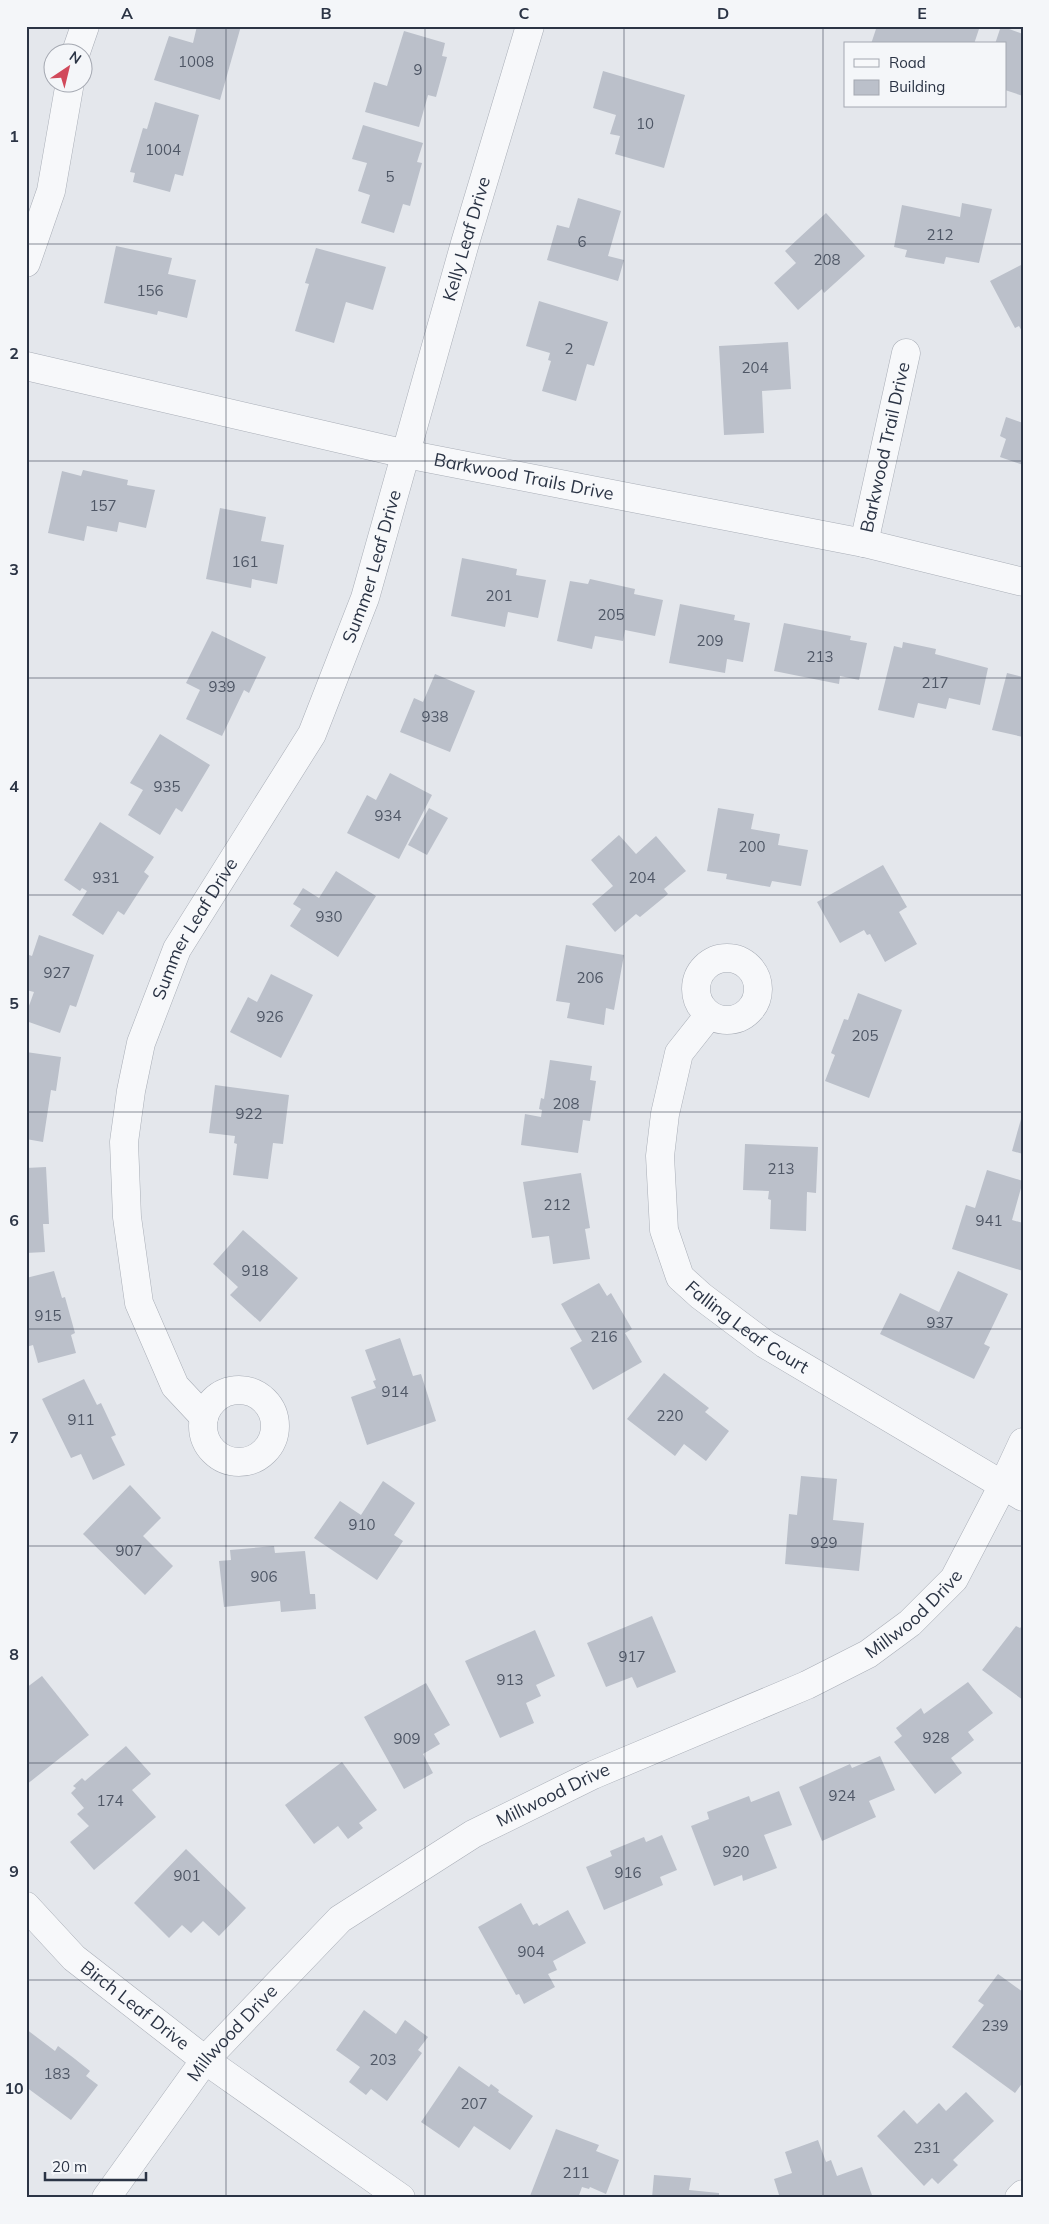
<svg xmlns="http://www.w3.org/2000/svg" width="1049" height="2224" viewBox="0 0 1049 2224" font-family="Mulish,sans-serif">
	<rect width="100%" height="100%" fill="#e4e7ec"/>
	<!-- building -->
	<g fill="#bbc0ca">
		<path d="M197,26H241L220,100L154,80L169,36L193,43Z"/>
		<path d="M877,26H980L974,44H871Z"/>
		<path d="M1001,26L1023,34V96L1005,90V44H995Z"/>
		<path d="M404,31L445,43L442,56L447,57L436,97L428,95L419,127L365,112L374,82L387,86Z"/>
		<path d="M603,71L685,95L664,168L615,154L620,136L610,134L616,115L593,108Z"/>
		<path d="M155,102L199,115L183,176L175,174L170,192L133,182L135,173L130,172L143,128L147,129Z"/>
		<path d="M363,125L423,143L417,162L422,163L410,206L403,204L394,233L361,223L370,195L358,191L367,163L352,159Z"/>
		<path d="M578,198L621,211L608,256L624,260L618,281L547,260L557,225L569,228Z"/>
		<path d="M962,203L992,209L979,263L946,257L944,264L905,257L907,250L894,247L902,205L960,217Z"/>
		<path d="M826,213L865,256L824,293L822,289L798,310L774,283L796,263L785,251Z"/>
		<path d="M116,246L172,258L168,274L196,280L187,318L158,311L157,315L104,303Z"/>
		<path d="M316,248L386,267L373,310L346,302L334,343L295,331L309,284L305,283Z"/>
		<path d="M1023,264V333L1019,326L1015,328L990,281Z"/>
		<path d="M539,301L608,322L594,366L587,364L576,401L542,391L551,361L548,360L550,353L526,346Z"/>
		<path d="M788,342L791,389L762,391L764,433L724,435L719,346Z"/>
		<path d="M1006,417L1023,423V465L1000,457L1006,439L1000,436Z"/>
		<path d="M83,470L128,480L127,485L155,490L146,528L119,522L117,532L87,526L84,541L48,533L62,471L81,476Z"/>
		<path d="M220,508L266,517L261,541L284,545L277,584L252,579L251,588L206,579Z"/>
		<path d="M462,558L517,569L516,575L546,580L538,618L508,612L505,627L451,616Z"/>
		<path d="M590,579L635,589L634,594L663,600L655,636L625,630L623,641L595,636L592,649L557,641L570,581L588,584Z"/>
		<path d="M680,604L735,615L734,620L750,623L743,662L727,659L725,673L669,663Z"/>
		<path d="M784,623L851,636L850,640L867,643L859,680L840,676L839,684L774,671Z"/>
		<path d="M212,631L266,657L249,693L244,690L222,736L186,719L200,690L186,683Z"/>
		<path d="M903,642L936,649L935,654L988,668L980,705L949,698L946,709L918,703L914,718L878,710L894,646L902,648Z"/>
		<path d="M1007,673L1023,677V737L992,730Z"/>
		<path d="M435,674L475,691L450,752L400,732L414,698L423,702Z"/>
		<path d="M160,734L210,765L182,812L176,808L160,835L128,815L143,790L130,783Z"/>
		<path d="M390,773L432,795L399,859L347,833L367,795L376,800Z"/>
		<path d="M429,808L448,818L427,855L408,845Z"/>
		<path d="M718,808L754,814L751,829L780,834L778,845L808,850L801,886L772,881L770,887L726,879L727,874L707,871Z"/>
		<path d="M100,822L154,857L144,872L149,876L124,915L118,911L103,935L72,915L87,891L82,888L80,891L64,880Z"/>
		<path d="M619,835L636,854L656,836L686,871L664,889L668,894L640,917L636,914L615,932L592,904L613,886L591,860Z"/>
		<path d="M883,865L907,907L899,912L917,944L885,962L870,934L867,935L864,930L840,943L817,902Z"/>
		<path d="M336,871L376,896L338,957L290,926L301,909L293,904L303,888L319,898Z"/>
		<path d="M39,935L94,955L76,1007L70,1005L60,1033L26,1021V1014L34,992L26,990V954L32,956Z"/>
		<path d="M566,945L624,955L614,1010L606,1008L604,1025L567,1018L570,1003L556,1001Z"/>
		<path d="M271,974L313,995L281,1058L230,1032L248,997L257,1002Z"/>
		<path d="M858,993L902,1010L869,1098L825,1081L835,1055L831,1053L844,1019L848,1020Z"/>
		<path d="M26,1052L61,1057L56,1091L51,1090L43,1142L26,1139Z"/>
		<path d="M550,1060L592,1066L590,1080L596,1081L590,1121L583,1120L578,1153L521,1145L525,1114L541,1117L542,1110L539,1109L541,1098L544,1099Z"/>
		<path d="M215,1085L289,1095L283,1144L273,1143L268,1179L233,1175L237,1144L234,1143L235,1136L209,1133Z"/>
		<path d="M1023,1112V1154L1012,1151Z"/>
		<path d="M745,1144L818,1147L816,1193L807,1192L806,1231L770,1229L771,1200L768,1199L769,1191L743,1190Z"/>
		<path d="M46,1167L49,1224H43L45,1252L26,1253V1168Z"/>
		<path d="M987,1170L1023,1181L1012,1220L1023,1223V1271L952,1249L966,1205L975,1208Z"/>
		<path d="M581,1173L590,1228L585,1229L590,1259L553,1264L549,1236L532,1238L523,1182Z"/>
		<path d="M243,1230L298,1278L260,1322L230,1295L238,1287L213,1264Z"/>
		<path d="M54,1271L62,1298L65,1297L75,1333L71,1335L76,1353L38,1363L33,1345L26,1347V1278Z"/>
		<path d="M958,1271L1008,1294L984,1344L990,1347L974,1379L880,1334L900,1293L939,1312Z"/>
		<path d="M599,1283L607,1296L611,1293L632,1329L625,1333L642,1362L593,1390L570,1348L582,1341L561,1304Z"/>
		<path d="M400,1338L413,1376L421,1374L436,1421L367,1445L351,1397L376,1388L373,1381L376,1380L365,1350Z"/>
		<path d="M664,1373L709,1408L705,1412L729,1431L706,1461L684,1444L675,1456L627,1419Z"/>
		<path d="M84,1379L97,1405L101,1403L116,1435L111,1437L125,1465L93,1480L81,1454L71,1458L42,1399Z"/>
		<path d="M801,1476L837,1479L833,1520L864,1523L859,1571L785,1564L789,1514L797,1515Z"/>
		<path d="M383,1481L415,1503L394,1535L403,1541L377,1580L314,1538L340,1501L361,1515Z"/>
		<path d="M130,1485L161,1518L143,1536L173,1566L145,1595L83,1534Z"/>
		<path d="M274,1546L275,1553L305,1551L310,1594H315L316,1609L281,1612L280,1601L224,1607L219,1561L231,1560L230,1550Z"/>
		<path d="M652,1616L676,1672L637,1688L632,1677L606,1687L587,1643Z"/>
		<path d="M1023,1625V1700L982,1670L1016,1626L1020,1628Z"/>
		<path d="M535,1630L555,1676L536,1685L541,1696L526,1703L534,1723L500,1738L465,1661Z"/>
		<path d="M42,1676L89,1735L26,1785V1688Z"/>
		<path d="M968,1682L993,1713L968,1732L974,1740L951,1758L962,1773L935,1794L894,1742L902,1736L896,1728L921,1708L924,1714Z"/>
		<path d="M426,1683L450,1725L434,1734L440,1744L423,1754L433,1773L404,1789L364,1717Z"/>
		<path d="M126,1746L151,1774L132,1790L156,1817L94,1870L70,1842L89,1826L77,1814L84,1808L71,1793L76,1788L73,1786L82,1778L85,1781Z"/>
		<path d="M880,1756L895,1790L869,1801L876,1817L822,1841L799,1787L850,1764L852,1768Z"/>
		<path d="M342,1762L377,1810L359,1823L363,1828L348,1839L338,1826L314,1844L285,1805Z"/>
		<path d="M779,1791L792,1825L764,1835L777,1868L743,1881L742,1875L714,1886L691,1826L709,1819L707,1812L749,1796L751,1802Z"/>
		<path d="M662,1835L677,1870L660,1877L663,1885L604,1910L586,1867L612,1856L610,1851L644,1837L646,1842Z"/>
		<path d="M186,1849L246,1908L219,1936L203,1921L191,1933L182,1925L169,1938L134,1903Z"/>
		<path d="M521,1903L533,1925L537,1923L539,1926L568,1910L586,1943L553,1961L557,1970L548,1974L555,1987L524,2004L519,1994L516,1995L478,1927Z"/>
		<path d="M998,1974L1023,1992V2082L1015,2093L952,2047L984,2005L978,2001Z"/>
		<path d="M364,2010L396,2034L405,2020L428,2037L418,2050L422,2053L387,2101L371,2089L366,2095L349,2082L360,2067L336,2050Z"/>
		<path d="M26,2029L55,2051L58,2046L75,2059L90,2071L86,2076L98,2085L71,2120L26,2087Z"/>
		<path d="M459,2066L489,2087L491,2084L499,2090L498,2092L533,2116L510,2150L474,2126L459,2148L421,2122Z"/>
		<path d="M966,2092L994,2121L953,2160L958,2165L938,2184L932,2178L924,2186L877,2136L904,2110L917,2124L939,2103L946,2111Z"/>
		<path d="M556,2129L599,2145L596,2151L619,2160L606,2194L590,2187L589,2189L582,2187L578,2198H536L530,2196Z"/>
		<path d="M818,2140L826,2162L831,2160L837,2176L862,2167L873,2198H780L774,2179L792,2173L785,2152Z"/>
		<path d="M654,2175L691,2178L689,2190L719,2193V2198H652Z"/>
	</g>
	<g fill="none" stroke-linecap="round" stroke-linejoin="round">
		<!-- minor casing -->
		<g stroke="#a9aeb7" stroke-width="29">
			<g id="minor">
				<path d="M76,52L85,26"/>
				<path d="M26,263L51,191L70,82"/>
				<path id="s1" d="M26,366L406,454L864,543L1023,582"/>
				<path id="s2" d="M864,543L906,353"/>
				<circle cx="727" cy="989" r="31"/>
				<path id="s3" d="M709,1015L679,1053L665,1114L660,1156L664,1230L680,1277L701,1296L765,1344L1023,1497"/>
				<circle cx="239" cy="1426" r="36"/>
				<path id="s4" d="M204,1417L175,1386L139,1303L127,1217L124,1142L131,1091L141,1043L177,949L312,734L365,598L465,243L530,26"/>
				<path id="s5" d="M26,1906L74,1958L205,2060L401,2198"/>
				<path id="s6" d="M106,2198L205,2060L340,1919L473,1834L593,1775L807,1685L868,1654L910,1623L954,1579L1003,1485L1023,1442"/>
				<path d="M1019,2198L1023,2194"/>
			</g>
		</g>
		<!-- minor -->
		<use href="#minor" stroke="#f7f8fa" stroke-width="28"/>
	</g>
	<!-- grid -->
	<path fill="none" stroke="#2b3445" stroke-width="1" stroke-opacity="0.55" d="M226,26V2198M425,26V2198M624,26V2198M823,26V2198M26,244H1023M26,461H1023M26,678H1023M26,895H1023M26,1112H1023M26,1329H1023M26,1546H1023M26,1763H1023M26,1980H1023"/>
	<g text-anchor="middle" stroke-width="4" stroke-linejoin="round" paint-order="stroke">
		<!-- number labels -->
		<g font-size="15" fill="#4f5766">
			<text x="196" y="67">1008</text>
			<text x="418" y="75">9</text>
			<text x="645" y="129">10</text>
			<text x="163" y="155">1004</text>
			<text x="390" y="182">5</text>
			<text x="940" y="240">212</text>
			<text x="582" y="247">6</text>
			<text x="827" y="265">208</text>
			<text x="150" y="296">156</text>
			<text x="569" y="354">2</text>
			<text x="755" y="373">204</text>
			<text x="103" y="511">157</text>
			<text x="245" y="567">161</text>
			<text x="499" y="601">201</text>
			<text x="611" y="620">205</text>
			<text x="710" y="646">209</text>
			<text x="820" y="662">213</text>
			<text x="935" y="688">217</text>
			<text x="222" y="692">939</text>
			<text x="435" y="722">938</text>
			<text x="167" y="792">935</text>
			<text x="388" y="821">934</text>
			<text x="752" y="852">200</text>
			<text x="106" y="883">931</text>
			<text x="642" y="883">204</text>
			<text x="329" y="922">930</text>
			<text x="57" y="978">927</text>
			<text x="590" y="983">206</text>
			<text x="270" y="1022">926</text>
			<text x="865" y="1041">205</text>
			<text x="566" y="1109">208</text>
			<text x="249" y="1119">922</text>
			<text x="781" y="1174">213</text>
			<text x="557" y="1210">212</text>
			<text x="989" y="1226">941</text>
			<text x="255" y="1276">918</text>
			<text x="48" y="1321">915</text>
			<text x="940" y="1328">937</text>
			<text x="604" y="1342">216</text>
			<text x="395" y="1397">914</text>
			<text x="670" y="1421">220</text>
			<text x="81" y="1425">911</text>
			<text x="362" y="1530">910</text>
			<text x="824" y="1548">929</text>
			<text x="129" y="1556">907</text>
			<text x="264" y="1582">906</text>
			<text x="632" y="1662">917</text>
			<text x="510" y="1685">913</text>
			<text x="936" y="1743">928</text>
			<text x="407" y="1744">909</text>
			<text x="842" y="1801">924</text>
			<text x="110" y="1806">174</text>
			<text x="736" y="1857">920</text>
			<text x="628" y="1878">916</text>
			<text x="187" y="1881">901</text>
			<text x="531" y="1957">904</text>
			<text x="995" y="2031">239</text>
			<text x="383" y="2065">203</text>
			<text x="57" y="2079">183</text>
			<text x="474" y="2109">207</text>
			<text x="927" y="2153">231</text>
			<text x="576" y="2178">211</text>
		</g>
		<!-- street labels -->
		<g font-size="18" fill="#2b3445" stroke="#f4f6f9">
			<text dy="6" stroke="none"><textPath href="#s4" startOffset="1269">Kelly Leaf Drive</textPath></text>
			<text dy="6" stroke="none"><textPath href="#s2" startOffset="98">Barkwood Trail Drive</textPath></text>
			<text dy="6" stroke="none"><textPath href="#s1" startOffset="510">Barkwood Trails Drive</textPath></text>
			<text dy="6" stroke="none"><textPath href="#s4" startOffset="928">Summer Leaf Drive</textPath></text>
			<text dy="6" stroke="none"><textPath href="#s4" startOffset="522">Summer Leaf Drive</textPath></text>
			<text dy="6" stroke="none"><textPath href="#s3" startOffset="361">Falling Leaf Court</textPath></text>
			<text dy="6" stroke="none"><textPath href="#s6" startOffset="1018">Millwood Drive</textPath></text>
			<text dy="6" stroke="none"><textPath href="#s6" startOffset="612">Millwood Drive</textPath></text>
			<text dy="6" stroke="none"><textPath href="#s5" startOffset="148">Birch Leaf Drive</textPath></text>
			<text dy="6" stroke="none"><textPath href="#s6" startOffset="208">Millwood Drive</textPath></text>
		</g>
	</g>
	<!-- border -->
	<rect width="1049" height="2224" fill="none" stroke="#f4f6f9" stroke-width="55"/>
	<!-- legend -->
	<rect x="844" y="42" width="162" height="65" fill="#f4f6f9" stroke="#a4a8b1"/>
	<rect x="854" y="59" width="25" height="8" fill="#f7f8fa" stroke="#a4a8b1"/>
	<text x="889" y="68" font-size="15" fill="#2b3445">Road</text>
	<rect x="854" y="80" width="25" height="15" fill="#bbc0ca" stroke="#a4a8b1"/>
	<text x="889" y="92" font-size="15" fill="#2b3445">Building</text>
	<!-- north arrow -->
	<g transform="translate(68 68) rotate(35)"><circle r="24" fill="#f4f6f9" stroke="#a4a8b1"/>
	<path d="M0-4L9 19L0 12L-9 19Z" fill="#d1495b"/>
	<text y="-8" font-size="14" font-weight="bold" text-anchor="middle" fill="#2b3445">N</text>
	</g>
	<!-- scale -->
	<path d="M45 2172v8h101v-8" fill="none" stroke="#2b3445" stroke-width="2.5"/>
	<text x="52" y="2172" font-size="15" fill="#2b3445" stroke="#f4f6f9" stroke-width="4" paint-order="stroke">20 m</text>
	<rect x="28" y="28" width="994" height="2168" fill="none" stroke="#2b3445" stroke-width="2"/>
	<g font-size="16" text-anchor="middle" font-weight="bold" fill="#2b3445">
		<text x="127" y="19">A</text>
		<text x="326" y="19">B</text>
		<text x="524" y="19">C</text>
		<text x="723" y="19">D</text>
		<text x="922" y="19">E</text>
		<text x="14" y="142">1</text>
		<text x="14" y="359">2</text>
		<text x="14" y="575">3</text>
		<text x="14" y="792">4</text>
		<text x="14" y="1009">5</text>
		<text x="14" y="1226">6</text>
		<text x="14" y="1443">7</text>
		<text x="14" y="1660">8</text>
		<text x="14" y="1877">9</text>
		<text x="14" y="2094">10</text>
	</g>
</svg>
